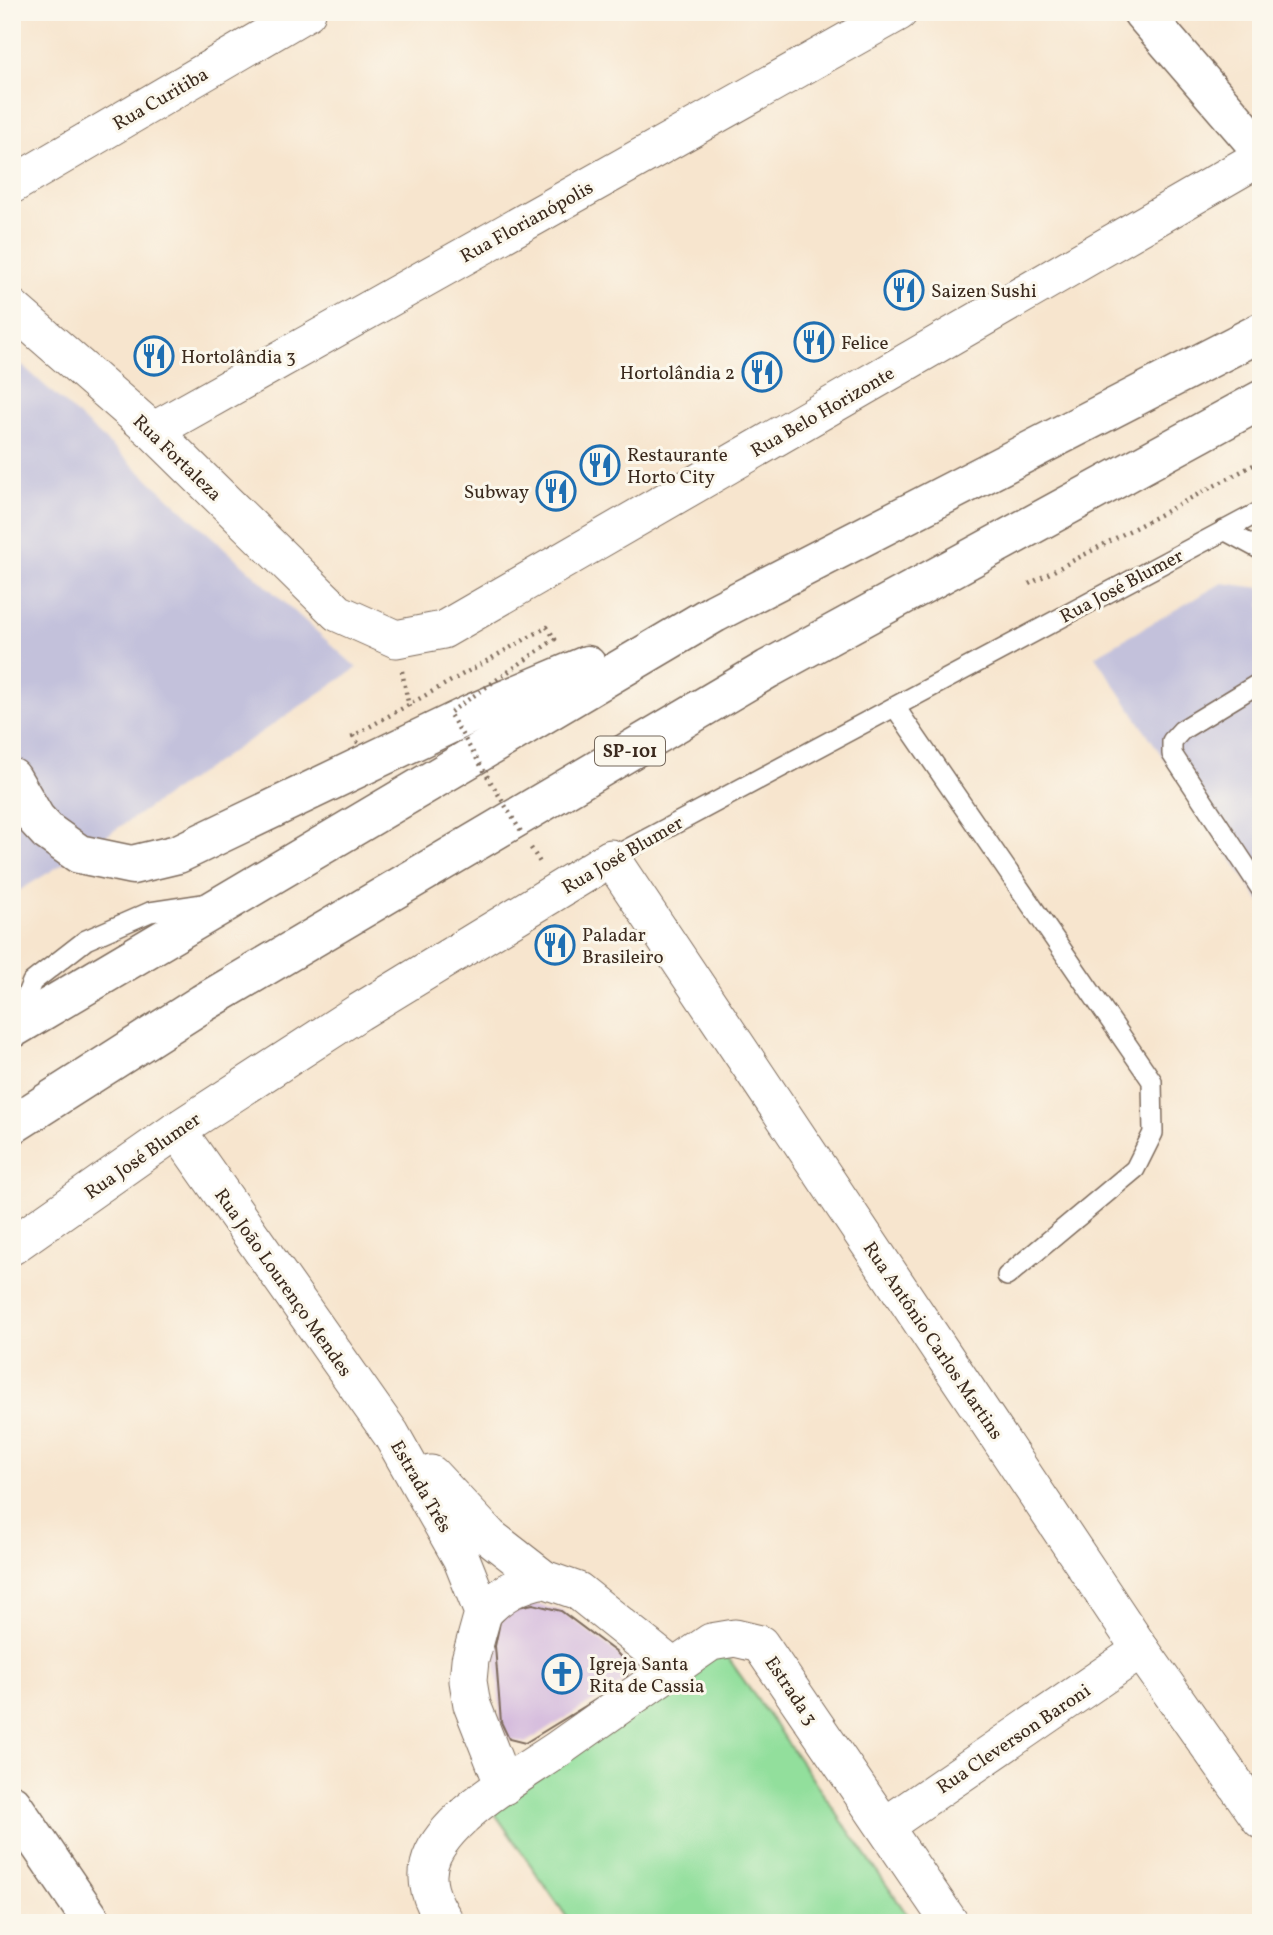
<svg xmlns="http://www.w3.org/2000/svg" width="1273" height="1935" viewBox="0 0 1273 1935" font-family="Vollkorn,serif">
	<rect width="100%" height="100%" fill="#fbf7ec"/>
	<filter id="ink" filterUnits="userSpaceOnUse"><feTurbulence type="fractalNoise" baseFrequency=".0143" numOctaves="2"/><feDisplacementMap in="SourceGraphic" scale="14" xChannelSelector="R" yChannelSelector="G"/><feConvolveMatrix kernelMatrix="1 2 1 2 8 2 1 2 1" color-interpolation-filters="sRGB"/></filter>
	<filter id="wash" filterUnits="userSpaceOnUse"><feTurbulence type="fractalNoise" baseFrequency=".00686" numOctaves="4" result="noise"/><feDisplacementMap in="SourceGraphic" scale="28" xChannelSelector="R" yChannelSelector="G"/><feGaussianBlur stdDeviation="1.57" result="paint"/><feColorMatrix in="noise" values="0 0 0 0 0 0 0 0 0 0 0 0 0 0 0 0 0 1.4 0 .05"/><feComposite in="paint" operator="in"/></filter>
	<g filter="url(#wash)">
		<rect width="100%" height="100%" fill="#f7e5ce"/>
		<!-- industrial -->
		<g fill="#c3c1db">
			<path d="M12,356L357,668L79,854L12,895Z"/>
			<path d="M1222,583L1261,588V903L1095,656Z"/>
		</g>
		<!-- green -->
		<path fill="#92df9c" stroke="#66845d" stroke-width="2" d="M720,1646L913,1923H571L489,1805Z"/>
		<g id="blocks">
			<!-- building -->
			<path fill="#d0b4db" d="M533,1604L561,1611L617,1653L629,1666L626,1681L525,1743L509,1739L501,1722L495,1646L500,1622L513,1608Z"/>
		</g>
	</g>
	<g filter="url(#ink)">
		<use href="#blocks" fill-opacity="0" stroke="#7d6b5c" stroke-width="2"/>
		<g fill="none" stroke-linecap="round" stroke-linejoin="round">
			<!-- service casing -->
			<g stroke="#7d6b5c" stroke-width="22">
				<g id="service">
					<path d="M1224,530L1261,550"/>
					<path d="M1261,682L1182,730L1172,741V754L1261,889"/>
					<path d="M895,707L1152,1081L1153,1133L1135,1169L1007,1276"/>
					<path d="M611,858L1261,511"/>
					<path d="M15,1023L32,982L86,940L150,912L203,904"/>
				</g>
			</g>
			<!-- minor casing -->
			<g stroke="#7d6b5c" stroke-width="39">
				<g id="minor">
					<path d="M12,185L307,12"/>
					<path d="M12,308L153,431L338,613L396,639L443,630L1261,157"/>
					<path d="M153,431L899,12"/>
					<path d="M177,1130L391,1434L461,1558L483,1613L470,1660L468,1681L472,1705L504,1786"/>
					<path d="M12,1246L177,1130L359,1012L611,858L1141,1650L1261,1820"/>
					<path d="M431,1474L490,1537L544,1579L578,1591L674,1668"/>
					<path d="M483,1613C500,1594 518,1584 544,1579"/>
					<path d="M885,1826L1141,1650"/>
					<path d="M446,1923C432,1902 421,1879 433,1854C453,1812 520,1775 558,1749C609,1713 660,1677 711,1642L735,1638L760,1644L950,1923"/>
				</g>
			</g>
			<!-- tertiary casing -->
			<g stroke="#7d6b5c" stroke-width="41">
				<path id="tertiary" d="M12,1804L93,1923"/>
			</g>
			<!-- secondary casing -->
			<g stroke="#7d6b5c" stroke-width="41">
				<path id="secondary" d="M1142,12L1261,150"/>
			</g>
			<!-- trunk casing -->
			<g stroke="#7d6b5c" stroke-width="41">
				<g id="trunk">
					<path d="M12,778L36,819L48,832L79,854L132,865L178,854L473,713L587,665"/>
					<path d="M12,1029L715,613L1261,332"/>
					<path d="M12,1125L203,1003L768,669L1261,400"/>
				</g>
			</g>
			<!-- path -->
			<g stroke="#7d6b5c" stroke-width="4.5" stroke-dasharray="2 5" stroke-linecap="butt">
				<path d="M1029,584L1261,461"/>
				<path d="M402,671L409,707"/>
				<path d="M531,848L541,864"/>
			</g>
			<!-- service -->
			<use href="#service" stroke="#fff" stroke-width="19"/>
			<!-- minor -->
			<use href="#minor" stroke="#fff" stroke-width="37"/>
			<!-- tertiary -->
			<use href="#tertiary" stroke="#fff" stroke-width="38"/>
			<!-- secondary -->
			<use href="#secondary" stroke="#fff" stroke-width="38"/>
			<!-- trunk -->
			<use href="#trunk" stroke="#fff" stroke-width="38"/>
			<!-- path-bridge -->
			<path stroke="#7d6b5c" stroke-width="4.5" stroke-dasharray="2 5" stroke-linecap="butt" d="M358,743L353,736L547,627L555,639L449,713L523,835"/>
		</g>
	</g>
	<!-- icons -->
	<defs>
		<g id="restaurant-ring" transform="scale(2.0125)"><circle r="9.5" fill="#fbf7ec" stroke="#1f6fb2" stroke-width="1.5"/><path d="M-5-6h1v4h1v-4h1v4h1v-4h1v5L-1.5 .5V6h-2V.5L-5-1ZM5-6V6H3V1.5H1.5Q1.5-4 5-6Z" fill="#1f6fb2"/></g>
		<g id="church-ring" transform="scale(2.0125)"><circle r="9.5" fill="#fbf7ec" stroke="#1f6fb2" stroke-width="1.5"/><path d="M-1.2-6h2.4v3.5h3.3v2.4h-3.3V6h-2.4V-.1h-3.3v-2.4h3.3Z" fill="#1f6fb2"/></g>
	</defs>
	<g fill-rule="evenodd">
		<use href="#restaurant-ring" x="904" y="290"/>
		<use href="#restaurant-ring" x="814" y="342"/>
		<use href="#restaurant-ring" x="154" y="356"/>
		<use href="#restaurant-ring" x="762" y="372"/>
		<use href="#restaurant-ring" x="600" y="465"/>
		<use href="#restaurant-ring" x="556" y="491"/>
		<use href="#restaurant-ring" x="555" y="945"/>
		<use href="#church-ring" x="562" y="1674"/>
	</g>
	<g text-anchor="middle" stroke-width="6" stroke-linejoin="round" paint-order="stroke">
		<!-- shield labels -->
		<rect fill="#fbf7ec" stroke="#75685c" stroke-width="2" x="595" y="736.5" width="70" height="29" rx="5"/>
		<g font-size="18" font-weight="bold" fill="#3b2a1e">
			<text x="630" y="757">SP-101</text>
		</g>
		<!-- street labels -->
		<g font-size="19" fill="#3b2a1e" stroke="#fbf7ec">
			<text transform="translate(160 98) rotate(-30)" y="7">Rua Curitiba</text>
			<text transform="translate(526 221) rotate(-29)" y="7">Rua Florianópolis</text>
			<text transform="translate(822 411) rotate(-30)" y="7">Rua Belo Horizonte</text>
			<text transform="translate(178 457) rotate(44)" y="7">Rua Fortaleza</text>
			<text transform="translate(1121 585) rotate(-28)" y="7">Rua José Blumer</text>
			<text transform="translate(622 854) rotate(-30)" y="7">Rua José Blumer</text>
			<text transform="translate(142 1155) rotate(-35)" y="7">Rua José Blumer</text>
			<text transform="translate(284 1282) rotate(55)" y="7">Rua João Lourenço Mendes</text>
			<text transform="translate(934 1340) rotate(56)" y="7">Rua Antônio Carlos Martins</text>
			<text transform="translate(422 1486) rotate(60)" y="7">Estrada Três</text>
			<text transform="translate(792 1690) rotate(56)" y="7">Estrada 3</text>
			<text transform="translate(1013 1738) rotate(-34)" y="7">Rua Cleverson Baroni</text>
		</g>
		<!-- poi labels -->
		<g font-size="19" fill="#3b2a1e" stroke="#fbf7ec" text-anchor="start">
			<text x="931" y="297">Saizen Sushi</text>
			<text x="841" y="349">Felice</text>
			<text x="181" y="363">Hortolândia 3</text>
			<text x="735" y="379" text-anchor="end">Hortolândia 2</text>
			<text x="627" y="461">Restaurante<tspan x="627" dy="22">Horto City</tspan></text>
			<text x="529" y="498" text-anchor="end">Subway</text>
			<text x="582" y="941">Paladar<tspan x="582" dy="22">Brasileiro</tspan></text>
			<text x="589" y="1670">Igreja Santa<tspan x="589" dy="22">Rita de Cassia</tspan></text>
		</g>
	</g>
	<!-- margin -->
	<rect width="1273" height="1935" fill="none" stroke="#fbf7ec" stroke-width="42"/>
</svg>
